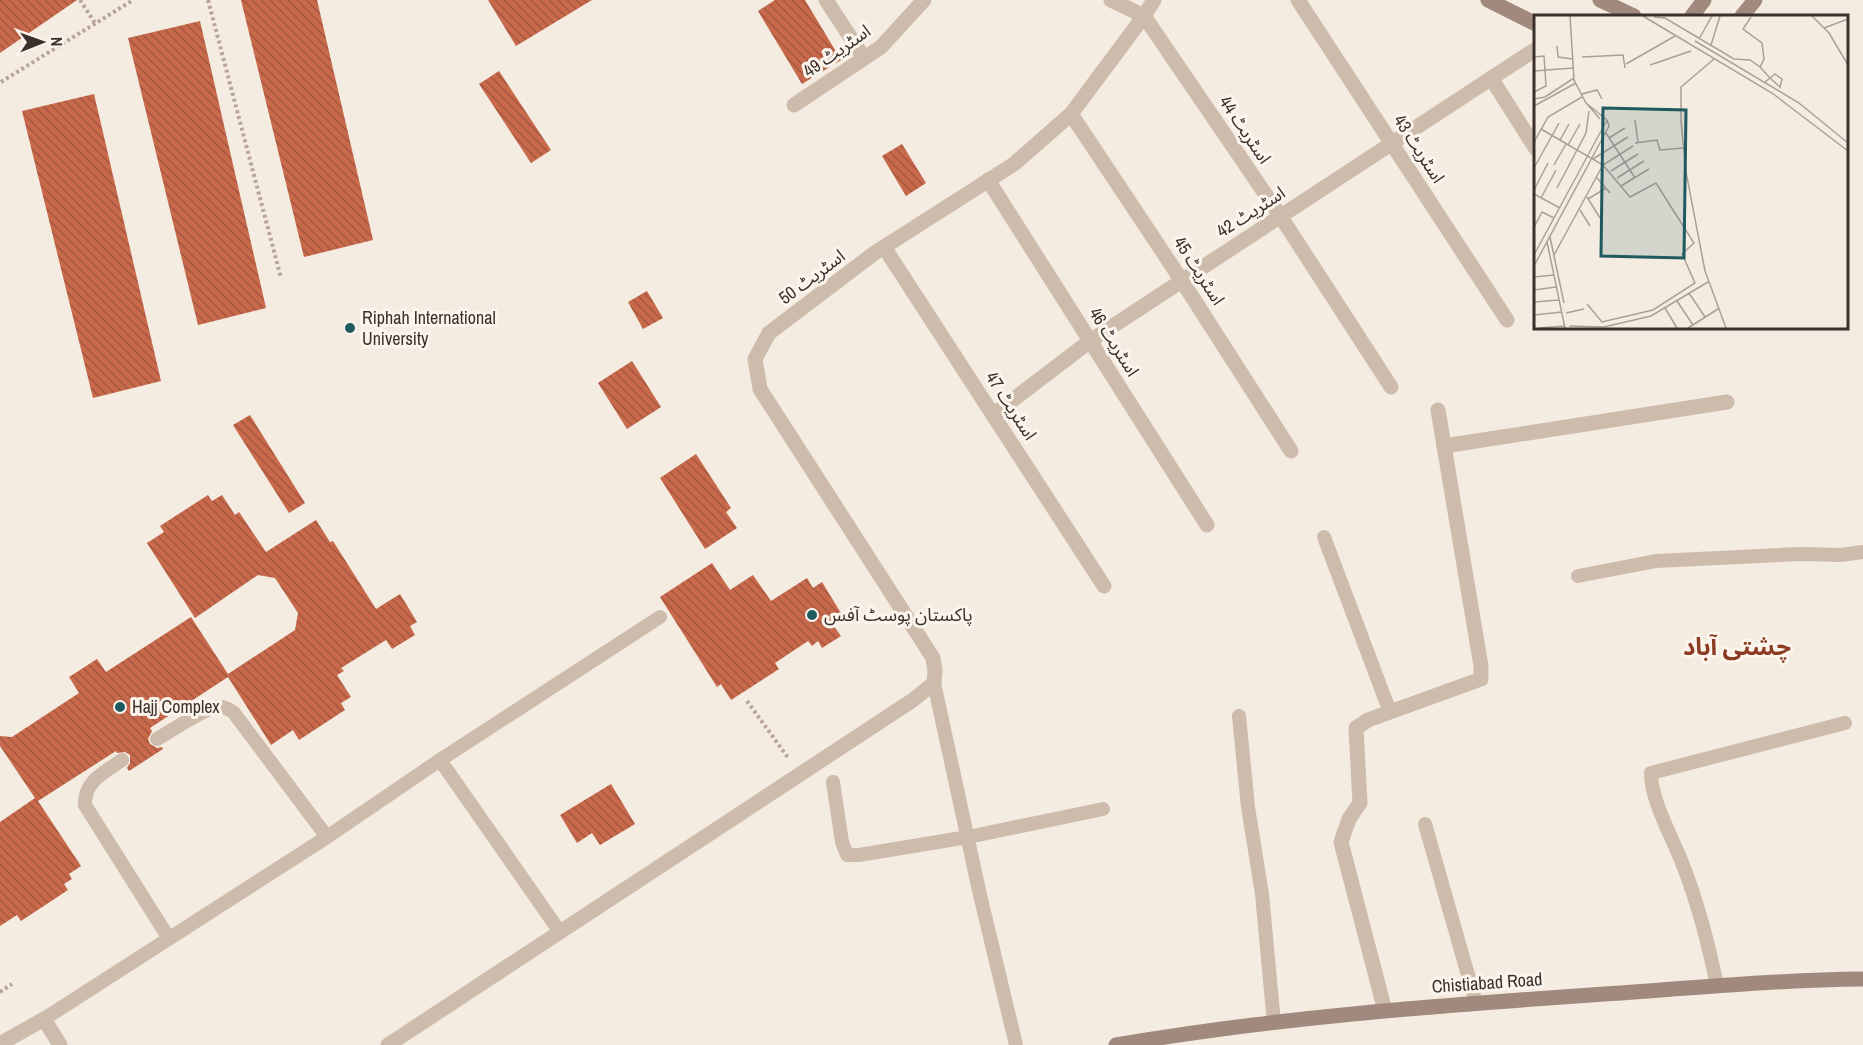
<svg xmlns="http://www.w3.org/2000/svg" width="1863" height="1045" viewBox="0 0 1863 1045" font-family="'Archivo Narrow','Noto Sans Arabic',sans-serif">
	<defs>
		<pattern id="building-back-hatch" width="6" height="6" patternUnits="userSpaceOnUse" patternTransform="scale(1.5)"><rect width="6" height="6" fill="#c8694b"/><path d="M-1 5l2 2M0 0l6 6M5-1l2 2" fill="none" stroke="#a4573f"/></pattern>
	</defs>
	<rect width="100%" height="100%" fill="#f4ebe1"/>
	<!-- building -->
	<g fill="url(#building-back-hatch)">
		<path d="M0,0H77L0,53Z"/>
		<path d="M241,0H317L373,240L304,257Z"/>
		<path d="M488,0H592L516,46Z"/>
		<path d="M775,0H805L841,60L802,84L758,11Z"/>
		<path d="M200,21L266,308L198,325L128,38Z"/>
		<path d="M499,71L551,150L531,163L479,84Z"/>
		<path d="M94,94L161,381L93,398L22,111Z"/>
		<path d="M902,144L926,183L906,196L882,156Z"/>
		<path d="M647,291L663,318L643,329L628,302Z"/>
		<path d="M632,361L661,407L627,429L598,383Z"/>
		<path d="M250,415L305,503L289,513L233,425Z"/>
		<path d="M696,454L731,508L726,512L737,528L705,549L660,478Z"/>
		<path d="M208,495L212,501L222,495L235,515L239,512L266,552L316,520L330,542L333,541L376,609L400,594L417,622L410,626L415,635L392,649L386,640L341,668L344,671L337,675L351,697L341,703L345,710L299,740L293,730L271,745L228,677L150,728L152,731L148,739L150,744L157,748L162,747L163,749L129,771L127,768L130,763V755L125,752L117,753L116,751L38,801L81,866L69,874L72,879L64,884L68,890L21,921L17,915L0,926V822L35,798L0,746V736L12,737L79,693L69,677L97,659L106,672L191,617L228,674L295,630L298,613L275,578L258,575L195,618L147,543L164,532L160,526Z"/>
		<path d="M712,563L730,590L753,575L771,601L807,578L813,588L822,582L844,618L833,625L841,636L822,648L818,641L812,646L808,641L775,663L779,669L731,700L721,684L717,687L660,597Z"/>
		<path d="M611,784L635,824L600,845L592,833L577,843L560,815Z"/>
	</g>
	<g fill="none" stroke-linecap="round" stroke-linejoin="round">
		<!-- path -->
		<g stroke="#b9a596" stroke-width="4" stroke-dasharray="3 3" stroke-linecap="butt">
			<path d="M80,0L95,23"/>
			<path d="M208,0L281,278"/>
			<path d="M1,82L133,0"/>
			<path d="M747,701L789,759"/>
			<path d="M0,992L12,984"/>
		</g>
		<!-- service -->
		<g stroke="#cdbbac" stroke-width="14">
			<path d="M1324,537L1390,712"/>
			<path d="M1578,576L1656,561L1801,554L1841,555L1863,552"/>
			<path d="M934,683L980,895L1016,1045"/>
			<path d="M1239,716L1248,807L1262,894L1274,1023"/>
			<path d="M157,739C171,731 202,710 216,707C223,706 229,709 234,713L327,837"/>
			<path d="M122,760C104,773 84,781 85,805L168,937"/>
			<path d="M440,760L560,932"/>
			<path d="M833,782L842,842L847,855H859L968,837L1103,809"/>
			<path d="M1425,824L1476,1003"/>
			<path d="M1717,986C1709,946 1698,904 1683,865C1673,839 1651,801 1651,773L1845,723"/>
			<path d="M44,1019L327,837L440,760L660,617"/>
		</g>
		<!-- minor -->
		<g stroke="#cdbbac" stroke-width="15">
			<path d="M826,0L864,58"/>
			<path d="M1111,0L1144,16L1281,217L1391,387"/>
			<path d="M1298,0L1507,320"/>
			<path d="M1491,78L1536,149"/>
			<path d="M794,105L881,47L924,0"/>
			<path d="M1071,114L1182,281L1291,451"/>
			<path d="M988,180L1207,525"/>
			<path d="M884,247L1104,586"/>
			<path d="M993,415L1090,341L1536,49"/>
			<path d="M1444,446L1727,402"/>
			<path d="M1385,1011L1341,842L1349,819L1360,803L1356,728L1368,720L1481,679V666L1438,410"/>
			<path d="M0,1044L44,1019L60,1045"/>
			<path d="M388,1045L913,700L934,683L935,671L933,658L760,389L755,359L769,333L876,252L1014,164L1071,114L1144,16L1154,0"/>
		</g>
		<!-- secondary -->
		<g stroke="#a18a7d" stroke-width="15">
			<path d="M1488,0L1536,24"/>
			<path d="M1600,0L1634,16"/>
			<path d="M1692,16L1704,0"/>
			<path d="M1742,16L1755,0"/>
			<path d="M1116,1045C1273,1018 1432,1006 1591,995C1681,989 1772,980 1863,979"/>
		</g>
	</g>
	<!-- markers -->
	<g fill="#1f5a5e" stroke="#fbf5ee" stroke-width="2">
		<circle cx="350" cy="328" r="6"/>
		<circle cx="812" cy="615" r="6"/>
		<circle cx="120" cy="707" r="6"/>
	</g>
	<g text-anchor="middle" stroke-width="6" stroke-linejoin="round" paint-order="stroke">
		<!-- street labels -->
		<g font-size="18" fill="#3b302b" stroke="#fbf5ee">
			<text transform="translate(837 51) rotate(-35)" y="6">اسٹریٹ 49</text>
			<text transform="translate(1245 130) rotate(56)" y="6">اسٹریٹ 44</text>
			<text transform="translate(1419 149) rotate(57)" y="6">اسٹریٹ 43</text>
			<text transform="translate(1251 212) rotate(-33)" y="6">اسٹریٹ 42</text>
			<text transform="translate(1199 271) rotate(57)" y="6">اسٹریٹ 45</text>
			<text transform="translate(812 277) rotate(-37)" y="6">اسٹریٹ 50</text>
			<text transform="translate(1114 342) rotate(58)" y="6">اسٹریٹ 46</text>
			<text transform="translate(1011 406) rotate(57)" y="6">اسٹریٹ 47</text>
			<text transform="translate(1487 983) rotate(-4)" y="6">Chistiabad Road</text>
		</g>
		<!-- poi labels -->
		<g font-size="18" fill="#3b302b" stroke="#fbf5ee" text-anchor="start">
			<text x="362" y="324">Riphah International<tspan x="362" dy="21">University</tspan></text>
			<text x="824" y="621">پاکستان پوسٹ آفس</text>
			<text x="132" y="713">Hajj Complex</text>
		</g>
		<!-- district labels -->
		<g font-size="24" font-weight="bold" fill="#8c3b22" stroke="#fbf5ee">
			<text x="1737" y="655">چشتی آباد</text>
		</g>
	</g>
	<!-- overview -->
	<g transform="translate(1534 15)">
		<rect width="314" height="314" fill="#f4ebe1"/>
		<path fill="none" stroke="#aaa098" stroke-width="1.5" d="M36,1L40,65L52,88L73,105M109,1L238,78L314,136M278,1L295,18L314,50M120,2L131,3L200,44L216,45L226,52L236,63L246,72L248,64L241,59L236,63L230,68M217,2L209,14L228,28L230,44L226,52M290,13L314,4M165,24L178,1M161,26L265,88L314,128M177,30L186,1M23,31L24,42L39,44M0,42L10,41L12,71L0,77M48,42L89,40L91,53M180,44L147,72V106L152,157L171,256L192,313M92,49L141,21M116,50L157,36M0,56L39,53M48,79L63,75L68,84M0,84L11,82L40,63M53,89L66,104M0,91L42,68M101,105L104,127M7,114L69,150L96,182L122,168L160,228L148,239L161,268L119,295L68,307L53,289M72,118L101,163M75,123L91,113M26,125L35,109M0,127L14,102L48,82M101,128L123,125L126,135L149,133M34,130L46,109M59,144L94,122M20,150L32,129M0,153L25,108M77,156L104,139M63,163L76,178M83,163L110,146M87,171L115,154M23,173L52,118L55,96M0,175L14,148M0,179L26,193M53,182L66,203M7,183L22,155M54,184L72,173M46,195L56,211M0,212L8,197L20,203M16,222L30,288M13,227L31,313M0,240L73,105M20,240L69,150L99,131M0,251L75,111L73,105M0,262L20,260M0,275L22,272M155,278L171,302M143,286L159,310M0,287L25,285M131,293L143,313M32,298L50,294M0,300L28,297M35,311L70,312L117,301L174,267M5,313L31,311M154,313L184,294"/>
		<path fill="#1f5a5e" fill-opacity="0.15" stroke="#1f5a5e" stroke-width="3" d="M69,93L152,95L150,243L67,241Z"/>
		<rect width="314" height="314" fill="none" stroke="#3b302b" stroke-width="3"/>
	</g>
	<!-- north arrow -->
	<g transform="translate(42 42) rotate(89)" stroke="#fbf5ee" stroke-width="4.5" paint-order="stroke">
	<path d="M0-4.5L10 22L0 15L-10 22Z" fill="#3b302b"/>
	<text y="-9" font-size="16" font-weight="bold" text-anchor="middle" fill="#3b302b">N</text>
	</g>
</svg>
